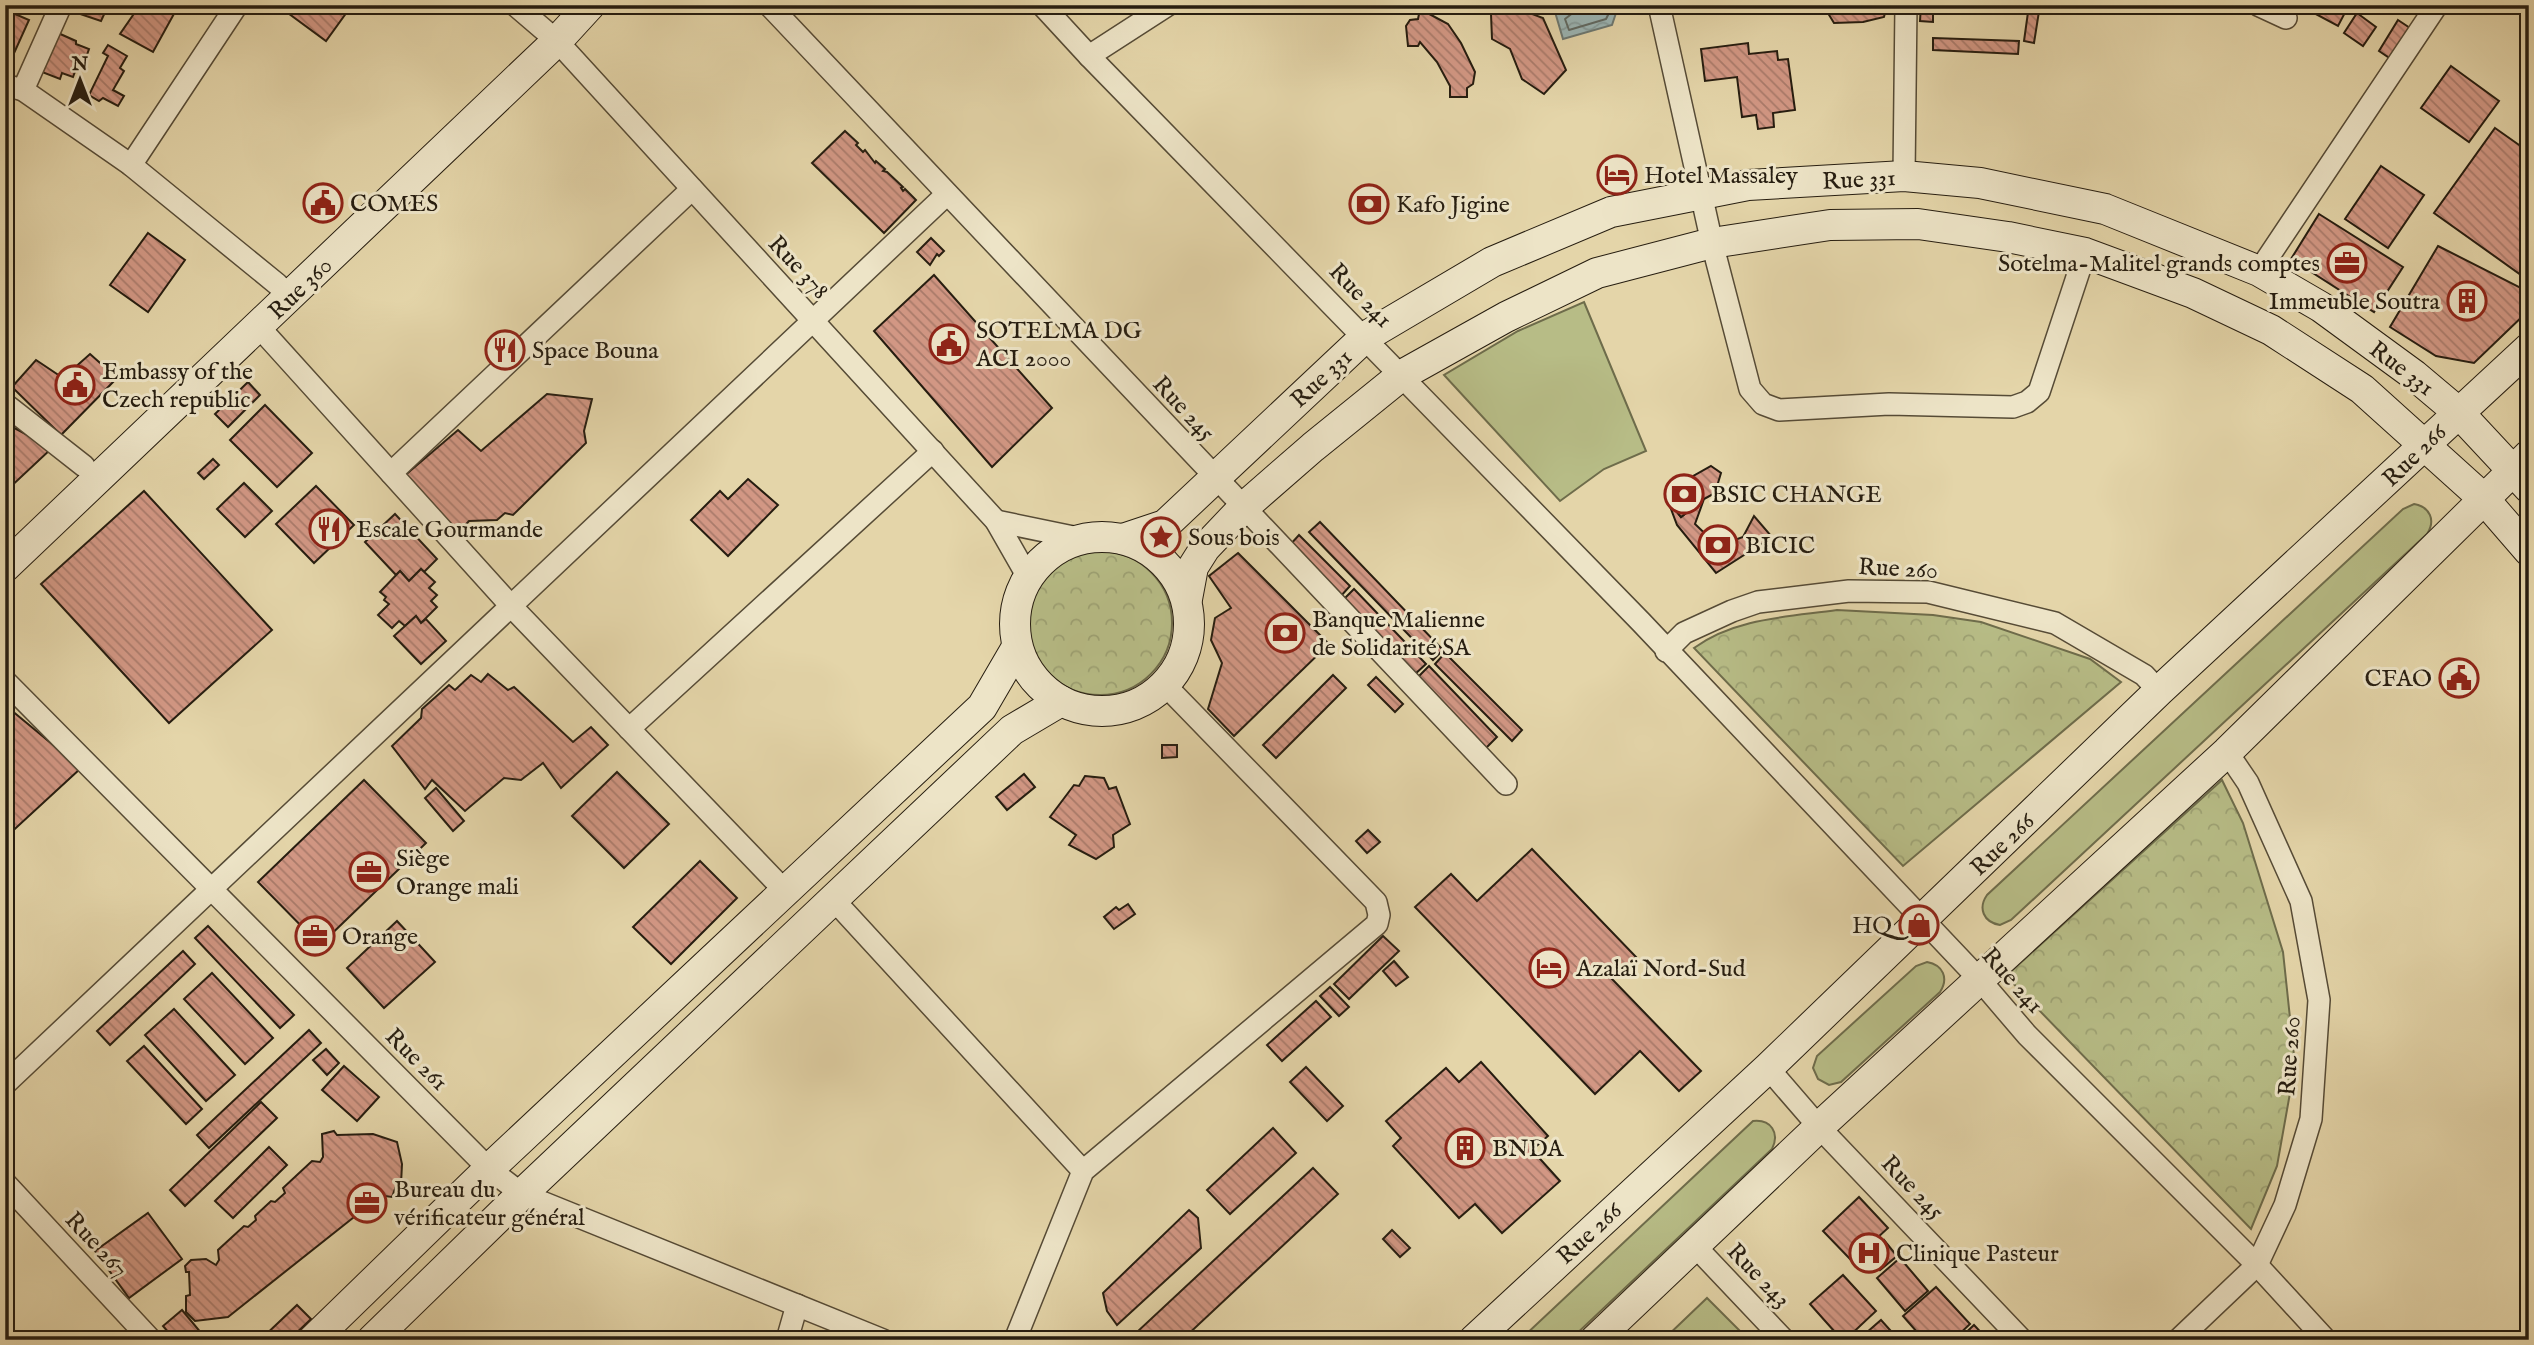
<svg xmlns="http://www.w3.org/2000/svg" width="2534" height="1345" viewBox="0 0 2534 1345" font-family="'IM FELL English',serif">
	<defs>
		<pattern id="forest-crowns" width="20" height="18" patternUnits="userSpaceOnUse" patternTransform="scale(1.75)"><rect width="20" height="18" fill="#b7bc86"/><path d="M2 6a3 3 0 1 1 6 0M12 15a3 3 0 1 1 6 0" fill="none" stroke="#9da173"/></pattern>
		<pattern id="water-waves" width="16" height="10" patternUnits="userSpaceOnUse" patternTransform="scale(1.75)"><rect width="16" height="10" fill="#9bb5b4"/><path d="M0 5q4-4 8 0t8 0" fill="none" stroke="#859b9a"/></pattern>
		<pattern id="building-back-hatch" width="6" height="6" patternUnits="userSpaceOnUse" patternTransform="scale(1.75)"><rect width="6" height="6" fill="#d29784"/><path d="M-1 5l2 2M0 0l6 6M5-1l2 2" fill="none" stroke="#aa7b6b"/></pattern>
	</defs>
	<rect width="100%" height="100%" fill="#e4d5a9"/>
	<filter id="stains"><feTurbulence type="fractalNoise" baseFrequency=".00286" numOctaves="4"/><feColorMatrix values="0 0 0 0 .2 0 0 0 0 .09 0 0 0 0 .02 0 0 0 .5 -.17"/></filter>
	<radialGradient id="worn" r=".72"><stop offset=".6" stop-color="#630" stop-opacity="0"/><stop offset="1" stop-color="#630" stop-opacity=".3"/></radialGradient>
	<!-- green -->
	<g fill="#b7bc86" stroke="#6e6c4b" stroke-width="2">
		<path d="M1584,302L1646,451L1604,469L1560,501L1444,375L1518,331Z"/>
		<path d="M2414,504C2430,507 2436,520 2427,534L2011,920L2000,925C1983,922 1978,908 1987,895L2403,509Z"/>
		<path d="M1927,962C1943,965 1949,978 1940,992L1841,1082L1829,1085L1818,1079L1813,1068L1817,1056L1916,966Z"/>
		<path d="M1753,1121C1771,1119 1780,1133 1772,1149L1570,1340H1520Z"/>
		<path d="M1707,1298L1749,1340H1663Z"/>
	</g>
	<!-- forest -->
	<g fill="url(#forest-crowns)" stroke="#6e6c4b" stroke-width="2">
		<circle cx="1100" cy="623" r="72"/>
		<path d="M1837,610L1933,615L1981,622L2090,659L2121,682L1903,866L1694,648C1735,618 1788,617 1837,610Z"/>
		<path d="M2222,780L2243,823L2283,952L2295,1065L2277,1166L2251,1229L2006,976Z"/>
	</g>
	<!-- water -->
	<path fill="url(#water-waves)" stroke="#6c7872" stroke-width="2" d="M1579,5H1612L1617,10L1612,25L1563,39L1555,12Z"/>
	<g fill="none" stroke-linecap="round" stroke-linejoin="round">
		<!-- shore -->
		<path stroke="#606962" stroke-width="2" d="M1575,5L1574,12L1565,19L1569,30L1606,19L1609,13L1608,5"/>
	</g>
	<!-- building -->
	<g fill="url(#building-back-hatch)" stroke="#261d10" stroke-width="2">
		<path d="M70,5H105L107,8L101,21L68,10Z"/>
		<path d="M140,5H166L175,12L153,52L120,34Z"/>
		<path d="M277,5H352L326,41Z"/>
		<path d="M1502,5H1508L1543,18L1566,70L1544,94L1522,79L1510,49L1492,39L1491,14Z"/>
		<path d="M1823,5H1887L1884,17L1863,22L1834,23Z"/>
		<path d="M1921,5H1933V22L1920,21Z"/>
		<path d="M2029,5H2040L2034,43L2024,41Z"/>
		<path d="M2299,5H2349L2338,26Z"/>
		<path d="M1420,9L1448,24L1461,43L1475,72L1473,84L1467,88V97H1450V86L1437,62L1420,42L1418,46H1408L1406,26L1410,20L1418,19Z"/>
		<path d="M8,11L29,20L11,60L5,57V15Z"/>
		<path d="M2357,13L2376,27L2363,46L2344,33Z"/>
		<path d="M2398,20L2410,28L2391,59L2379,51Z"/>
		<path d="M58,33L76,41V44L89,49L84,63L79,61L73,77L62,73L60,79L42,72Z"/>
		<path d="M1933,38L2019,41L2018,54L1933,50Z"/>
		<path d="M1748,43L1749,54L1777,51L1778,60L1788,59L1795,110L1773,113L1774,127L1758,129L1756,115L1742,117L1737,77L1705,81L1701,49Z"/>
		<path d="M108,45L127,56L120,68L124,71L113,90L124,96L118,106L103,98L99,101L89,95L108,56L103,53Z"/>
		<path d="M2451,66L2499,101L2469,142L2421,108Z"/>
		<path d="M2495,128L2529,152V264L2521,275L2434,213Z"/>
		<path d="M845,131L858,143L856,145L863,152L865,150L875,163L876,161L885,169L883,171L887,172L903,187L901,188L903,191L905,189L916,200L884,233L812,163Z"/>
		<path d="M2381,166L2424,195L2388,248L2345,219Z"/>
		<path d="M2319,214L2403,267L2374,312L2291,259Z"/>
		<path d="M148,233L185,260L148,312L110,285Z"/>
		<path d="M931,238L944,251L939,256L937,254L930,265L917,252Z"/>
		<path d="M2438,246L2529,292V310L2474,363L2436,356L2390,327Z"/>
		<path d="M934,275L1052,408L992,467L874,331Z"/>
		<path d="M90,354L117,378L61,435L12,387L36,360L63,378Z"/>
		<path d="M248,382L260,395L228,427L215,414Z"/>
		<path d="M547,394L592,399L584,431L586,443L513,515L505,513L497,520L469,521L459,532L403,477L458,430L481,451Z"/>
		<path d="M265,405L312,453L277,487L230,440Z"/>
		<path d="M5,423L52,448L5,492Z"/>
		<path d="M213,459L219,465L204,479L198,473Z"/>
		<path d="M1711,466L1721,473L1715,493L1704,499L1695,524L1718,546L1743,537L1754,516L1772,537L1716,573L1677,525L1668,501L1681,517L1699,503L1686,487L1688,479Z"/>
		<path d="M748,479L778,505L728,556L691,520L720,491L728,499Z"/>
		<path d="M244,483L272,511L245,537L217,509Z"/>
		<path d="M316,486L354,525L314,563L276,524Z"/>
		<path d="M1686,487L1699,503L1681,517L1668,501Z"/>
		<path d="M144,491L272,630L169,723L41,584Z"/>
		<path d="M395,514L437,559L424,572L421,569L409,581L400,571L396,575L365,542Z"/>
		<path d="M1320,522L1443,650L1433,660L1309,532Z"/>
		<path d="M1299,535L1350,586L1340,597L1289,546Z"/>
		<path d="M1238,553L1329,644L1234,736L1208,709L1222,663L1211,640L1215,618L1231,608L1209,576Z"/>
		<path d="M421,569L435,582L429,588L437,595L431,601L437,607L421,623L416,616L405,626L399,621L392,628L378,615L389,604L384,600L386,597L380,592L400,571L409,581Z"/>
		<path d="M1354,589L1426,664L1414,675L1343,600Z"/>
		<path d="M416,616L421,623L426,619L446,641L421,664L394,636Z"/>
		<path d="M1445,653L1522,730L1512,741L1435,664Z"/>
		<path d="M1429,666L1497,737L1486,748L1418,677Z"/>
		<path d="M488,674L508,690L514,687L573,742L591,727L608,745L561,788L543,763L521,780L504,778L465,811L432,780L425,789L392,746L421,718L422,709L449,685L455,690L471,675L481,682Z"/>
		<path d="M1333,675L1346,688L1276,758L1263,745Z"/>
		<path d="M1376,677L1403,704L1395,712L1368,685Z"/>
		<path d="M5,705L81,768L5,838Z"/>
		<path d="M1162,745H1177V757L1162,758Z"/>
		<path d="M617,772L669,824L624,868L572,816Z"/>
		<path d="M1024,774L1035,787L1007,810L996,797Z"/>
		<path d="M1085,776L1104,778L1109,789L1116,787L1130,824L1113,835L1114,847L1096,859L1069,845L1076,835L1050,817L1074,785L1079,786Z"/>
		<path d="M364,780L426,843L320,945L258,882Z"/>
		<path d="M436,788L464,821L453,831L425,798Z"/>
		<path d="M1368,830L1380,842L1367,853L1356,841Z"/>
		<path d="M1532,849L1636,957L1612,979L1701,1071L1679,1091L1640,1051L1595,1094L1415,907L1451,874L1477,901Z"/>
		<path d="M700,861L737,898L671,964L633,927Z"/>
		<path d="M1128,904L1135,914L1114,929L1104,917L1116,907L1119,910Z"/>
		<path d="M397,921L435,962L384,1008L347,968Z"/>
		<path d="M208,926L294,1015L280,1028L195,938Z"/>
		<path d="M1383,936L1399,951L1349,999L1334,984Z"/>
		<path d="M183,951L195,964L110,1045L97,1031Z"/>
		<path d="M1394,961L1408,977L1396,986L1383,971Z"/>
		<path d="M212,973L273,1038L245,1064L184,999Z"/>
		<path d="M1330,987L1349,1007L1339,1016L1320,996Z"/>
		<path d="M1316,1001L1331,1017L1282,1061L1267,1045Z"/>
		<path d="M174,1009L235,1075L206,1101L145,1035Z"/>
		<path d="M309,1030L321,1043L209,1148L197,1135Z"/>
		<path d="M144,1046L202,1109L186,1124L127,1061Z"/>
		<path d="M326,1049L339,1063L327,1075L313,1060Z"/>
		<path d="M1481,1062L1548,1136L1532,1150L1560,1181L1502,1233L1475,1204L1459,1218L1393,1146L1401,1138L1386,1121L1446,1068L1459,1082Z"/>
		<path d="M344,1066L379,1097L357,1121L322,1090Z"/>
		<path d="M1306,1067L1343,1106L1327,1121L1290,1082Z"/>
		<path d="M261,1102L277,1118L185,1206L170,1190Z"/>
		<path d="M1273,1128L1296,1153L1230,1214L1207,1190Z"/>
		<path d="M334,1131L337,1135L373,1134L397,1142L402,1164L401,1184L396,1186L392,1197L369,1194L373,1202L228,1317L195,1321L186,1312V1296L190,1295L189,1272H186L185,1266L191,1260L206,1259L216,1265L219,1260L218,1250L244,1226L248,1227L256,1220L255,1216L271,1201L275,1202L285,1193L283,1188L312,1161L320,1162L323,1157L322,1134Z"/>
		<path d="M269,1147L287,1165L233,1218L215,1201Z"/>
		<path d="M1313,1168L1338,1194L1182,1340H1144L1137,1332Z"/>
		<path d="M1859,1197L1888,1228L1852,1261L1823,1231Z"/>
		<path d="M1189,1210L1198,1218L1201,1248L1117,1325L1107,1311L1103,1293Z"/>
		<path d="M148,1213L182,1259L129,1298L95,1251Z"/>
		<path d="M1392,1230L1410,1248L1400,1257L1383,1239Z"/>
		<path d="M1884,1240L1897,1256L1880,1270L1867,1254Z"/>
		<path d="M1900,1258L1928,1291L1905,1311L1877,1278Z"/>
		<path d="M1843,1275L1876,1311L1845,1340H1842L1810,1304Z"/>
		<path d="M1936,1287L1970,1324L1953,1340H1924L1903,1316Z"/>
		<path d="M297,1305L311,1319L289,1340H260Z"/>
		<path d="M182,1310L207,1340H175L163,1326Z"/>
		<path d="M1881,1320L1899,1340H1858Z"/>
		<path d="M1974,1325L1988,1340H1958Z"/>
	</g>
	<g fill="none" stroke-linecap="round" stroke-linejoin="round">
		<!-- street casing -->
		<g stroke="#564b36" stroke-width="24">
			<g id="street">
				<path d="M515,5L557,41L996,521L1028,577"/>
				<path d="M769,5L1506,784"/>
				<path d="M1042,5L1089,56L1641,622L1980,980L2027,1035L2257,1265L2326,1340"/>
				<path d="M1659,5L1712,243L1750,389L1763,404L1779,410L1889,404L2013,407L2027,402L2039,392L2085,253"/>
				<path d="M2258,5L2286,18"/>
				<path d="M1089,56L1168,5"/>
				<path d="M5,85L23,90L131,165L277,284L290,297"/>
				<path d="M23,90L61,5"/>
				<path d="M131,165L237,5"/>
				<path d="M1904,176L1906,5"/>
				<path d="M2259,271L2437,5"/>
				<path d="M259,327L511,606L785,891"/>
				<path d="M5,404L84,466"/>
				<path d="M391,473L692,189"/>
				<path d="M996,521L1083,539"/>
				<path d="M1666,651L1684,633L1732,611L1758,602L1849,591L1928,592L2055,623L2144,675L2159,691"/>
				<path d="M5,681L489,1169L522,1194L883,1340"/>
				<path d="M629,729L933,451"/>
				<path d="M833,899L1083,1171"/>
				<path d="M1768,1068L1819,1127L2022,1340"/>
				<path d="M5,1084L947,194"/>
				<path d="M5,1183L151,1340"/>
				<path d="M1695,1246L1784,1340"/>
				<path d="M787,1340L797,1305"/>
				<path d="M1015,1340L1083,1171L1377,924L1379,915L1376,902L1165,685"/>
				<path d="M2178,1340L2257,1265L2285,1205L2311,1119L2319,1000L2301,901L2248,783L2227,752"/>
			</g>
		</g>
		<!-- secondary casing -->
		<g stroke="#261d10" stroke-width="32">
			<g id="secondary">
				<circle cx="1102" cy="624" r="87"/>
				<path d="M1123,539L1165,525L1365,337L1492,262L1611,212L1748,185L1904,176L1980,183L2105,209L2259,271L2321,307L2414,375L2458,412L2529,488"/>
				<path d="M5,567L557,41L590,5"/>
				<path d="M1187,599L1193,567L1205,548L1243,508L1313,447L1402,375L1506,317L1597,273L1712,243L1830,225L1918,224L2008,237L2085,253L2193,293L2271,330L2362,389L2484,499L2529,551"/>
				<path d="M313,1340L489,1169L982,707L1017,647"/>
				<path d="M372,1340L522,1194L1012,730L1061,701"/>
				<path d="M1474,1340L1768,1068L2159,691L2529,348"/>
				<path d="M1595,1340L1819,1127L2227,752L2529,455"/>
			</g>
		</g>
		<!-- street -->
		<use href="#street" stroke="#ede4c7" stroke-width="21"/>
		<!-- secondary -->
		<use href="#secondary" stroke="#ede4c7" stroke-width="30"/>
	</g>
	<!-- icons -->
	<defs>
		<g id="hotel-ring" transform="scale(2.0125)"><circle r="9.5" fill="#ede4c7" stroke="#8f2418" stroke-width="1.5"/><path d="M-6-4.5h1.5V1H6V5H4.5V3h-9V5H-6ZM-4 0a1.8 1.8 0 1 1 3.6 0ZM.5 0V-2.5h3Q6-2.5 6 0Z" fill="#8f2418"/></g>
		<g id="civic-ring" transform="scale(2.0125)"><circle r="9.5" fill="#ede4c7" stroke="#8f2418" stroke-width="1.5"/><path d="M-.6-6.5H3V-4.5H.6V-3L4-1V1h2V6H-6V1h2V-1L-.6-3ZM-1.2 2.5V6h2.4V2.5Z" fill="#8f2418"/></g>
		<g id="bank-ring" transform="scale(2.0125)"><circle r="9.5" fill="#ede4c7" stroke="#8f2418" stroke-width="1.5"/><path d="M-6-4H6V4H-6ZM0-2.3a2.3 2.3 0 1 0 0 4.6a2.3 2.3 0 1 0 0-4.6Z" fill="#8f2418"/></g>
		<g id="office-ring" transform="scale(2.0125)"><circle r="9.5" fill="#ede4c7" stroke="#8f2418" stroke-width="1.5"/><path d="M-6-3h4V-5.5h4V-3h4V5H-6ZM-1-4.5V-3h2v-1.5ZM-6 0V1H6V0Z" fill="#8f2418"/></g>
		<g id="building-ring" transform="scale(2.0125)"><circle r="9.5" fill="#ede4c7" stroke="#8f2418" stroke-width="1.5"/><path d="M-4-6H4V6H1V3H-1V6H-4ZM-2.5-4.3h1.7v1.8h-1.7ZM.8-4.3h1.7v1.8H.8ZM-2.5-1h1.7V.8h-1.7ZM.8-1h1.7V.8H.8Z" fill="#8f2418"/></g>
		<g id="restaurant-ring" transform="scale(2.0125)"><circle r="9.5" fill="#ede4c7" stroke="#8f2418" stroke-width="1.5"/><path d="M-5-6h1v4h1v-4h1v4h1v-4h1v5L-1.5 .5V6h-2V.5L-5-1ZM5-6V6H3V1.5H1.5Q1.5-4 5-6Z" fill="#8f2418"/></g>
		<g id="sight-ring" transform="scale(2.0125)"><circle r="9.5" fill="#ede4c7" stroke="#8f2418" stroke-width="1.5"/><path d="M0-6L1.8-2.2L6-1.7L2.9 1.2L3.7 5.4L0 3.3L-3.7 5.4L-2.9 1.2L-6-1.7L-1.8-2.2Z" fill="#8f2418"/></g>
		<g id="shop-ring" transform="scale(2.0125)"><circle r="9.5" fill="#ede4c7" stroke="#8f2418" stroke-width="1.5"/><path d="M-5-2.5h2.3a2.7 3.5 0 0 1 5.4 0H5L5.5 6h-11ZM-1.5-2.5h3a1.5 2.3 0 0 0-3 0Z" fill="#8f2418"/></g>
		<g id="hospital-ring" transform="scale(2.0125)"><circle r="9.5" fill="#ede4c7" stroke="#8f2418" stroke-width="1.5"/><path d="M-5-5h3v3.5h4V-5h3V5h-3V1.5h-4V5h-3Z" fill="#8f2418"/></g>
	</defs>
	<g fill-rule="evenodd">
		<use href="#hotel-ring" x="1617" y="175"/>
		<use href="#civic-ring" x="323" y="203"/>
		<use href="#bank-ring" x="1369" y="204"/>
		<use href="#office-ring" x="2347" y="263"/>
		<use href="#building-ring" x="2467" y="301"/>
		<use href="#civic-ring" x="949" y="344"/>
		<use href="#restaurant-ring" x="505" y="350"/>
		<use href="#civic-ring" x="75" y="385"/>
		<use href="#bank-ring" x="1684" y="494"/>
		<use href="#restaurant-ring" x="329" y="529"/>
		<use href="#sight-ring" x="1161" y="537"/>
		<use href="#bank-ring" x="1718" y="545"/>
		<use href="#bank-ring" x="1285" y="633"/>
		<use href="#civic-ring" x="2459" y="678"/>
		<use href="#office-ring" x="369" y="872"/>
		<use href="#shop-ring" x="1919" y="925"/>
		<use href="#office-ring" x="315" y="936"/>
		<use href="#hotel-ring" x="1549" y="968"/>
		<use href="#building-ring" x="1465" y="1148"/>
		<use href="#office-ring" x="367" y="1203"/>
		<use href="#hospital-ring" x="1869" y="1253"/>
	</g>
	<g text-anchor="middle" stroke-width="6" stroke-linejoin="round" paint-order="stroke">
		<!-- poi labels -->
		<g font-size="24" fill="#261d10" stroke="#ede4c7" text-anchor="start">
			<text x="1644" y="183">Hotel Massaley</text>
			<text x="350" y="211">COMES</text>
			<text x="1396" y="212">Kafo Jigine</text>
			<text x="2320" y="271" text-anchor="end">Sotelma-Malitel grands comptes</text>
			<text x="2440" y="309" text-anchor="end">Immeuble Soutra</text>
			<text x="976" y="338">SOTELMA DG<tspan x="976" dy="28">ACI 2000</tspan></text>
			<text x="532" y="358">Space Bouna</text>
			<text x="102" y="379">Embassy of the<tspan x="102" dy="28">Czech republic</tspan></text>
			<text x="1711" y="502">BSIC CHANGE</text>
			<text x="356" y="537">Escale Gourmande</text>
			<text x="1188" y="545">Sous bois</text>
			<text x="1745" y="553">BICIC</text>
			<text x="1312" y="627">Banque Malienne<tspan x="1312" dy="28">de Solidarité SA</tspan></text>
			<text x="2432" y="686" text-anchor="end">CFAO</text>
			<text x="396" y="866">Siège<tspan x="396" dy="28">Orange mali</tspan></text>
			<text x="1892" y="933" text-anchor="end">HQ</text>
			<text x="342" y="944">Orange</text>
			<text x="1576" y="976">Azalaï Nord-Sud</text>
			<text x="1492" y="1156">BNDA</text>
			<text x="394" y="1197">Bureau du<tspan x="394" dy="28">vérificateur général</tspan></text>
			<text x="1896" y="1261">Clinique Pasteur</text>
		</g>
		<!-- street labels -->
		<g font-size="24" fill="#261d10" stroke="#ede4c7">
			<text transform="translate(1859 179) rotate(-3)" y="8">Rue 331</text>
			<text transform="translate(799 267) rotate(47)" y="8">Rue 378</text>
			<text transform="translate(300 288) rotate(-44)" y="8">Rue 360</text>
			<text transform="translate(1361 295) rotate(46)" y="8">Rue 241</text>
			<text transform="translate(2402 368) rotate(37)" y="8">Rue 331</text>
			<text transform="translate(1321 378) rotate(-43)" y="8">Rue 331</text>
			<text transform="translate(1184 408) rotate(47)" y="8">Rue 245</text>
			<text transform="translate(2414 455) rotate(-44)" y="8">Rue 266</text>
			<text transform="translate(1898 568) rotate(3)" y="8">Rue 260</text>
			<text transform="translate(2002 844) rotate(-44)" y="8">Rue 266</text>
			<text transform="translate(2013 980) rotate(48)" y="8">Rue 241</text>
			<text transform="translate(2289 1056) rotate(-86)" y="8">Rue 260</text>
			<text transform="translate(417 1059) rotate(45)" y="8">Rue 261</text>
			<text transform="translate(1913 1187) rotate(46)" y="8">Rue 245</text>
			<text transform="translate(1589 1233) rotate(-43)" y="8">Rue 266</text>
			<text transform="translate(97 1244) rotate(47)" y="8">Rue 267</text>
			<text transform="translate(1759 1275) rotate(46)" y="8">Rue 243</text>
		</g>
	</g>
	<!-- margin -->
	<rect width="2534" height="1345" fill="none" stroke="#e4d5a9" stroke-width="28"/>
	<rect x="7" y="7" width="2520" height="1331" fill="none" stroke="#261d10" stroke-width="3.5"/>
	<rect x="14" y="14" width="2506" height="1317" fill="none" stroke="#261d10" stroke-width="2"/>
	<!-- north arrow -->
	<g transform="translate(80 80)" stroke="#ede4c7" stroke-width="5" paint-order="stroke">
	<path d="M0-5L12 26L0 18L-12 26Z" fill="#261d10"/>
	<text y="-10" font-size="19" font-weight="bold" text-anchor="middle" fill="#261d10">N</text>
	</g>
	<rect width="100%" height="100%" filter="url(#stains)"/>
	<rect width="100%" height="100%" fill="url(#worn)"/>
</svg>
